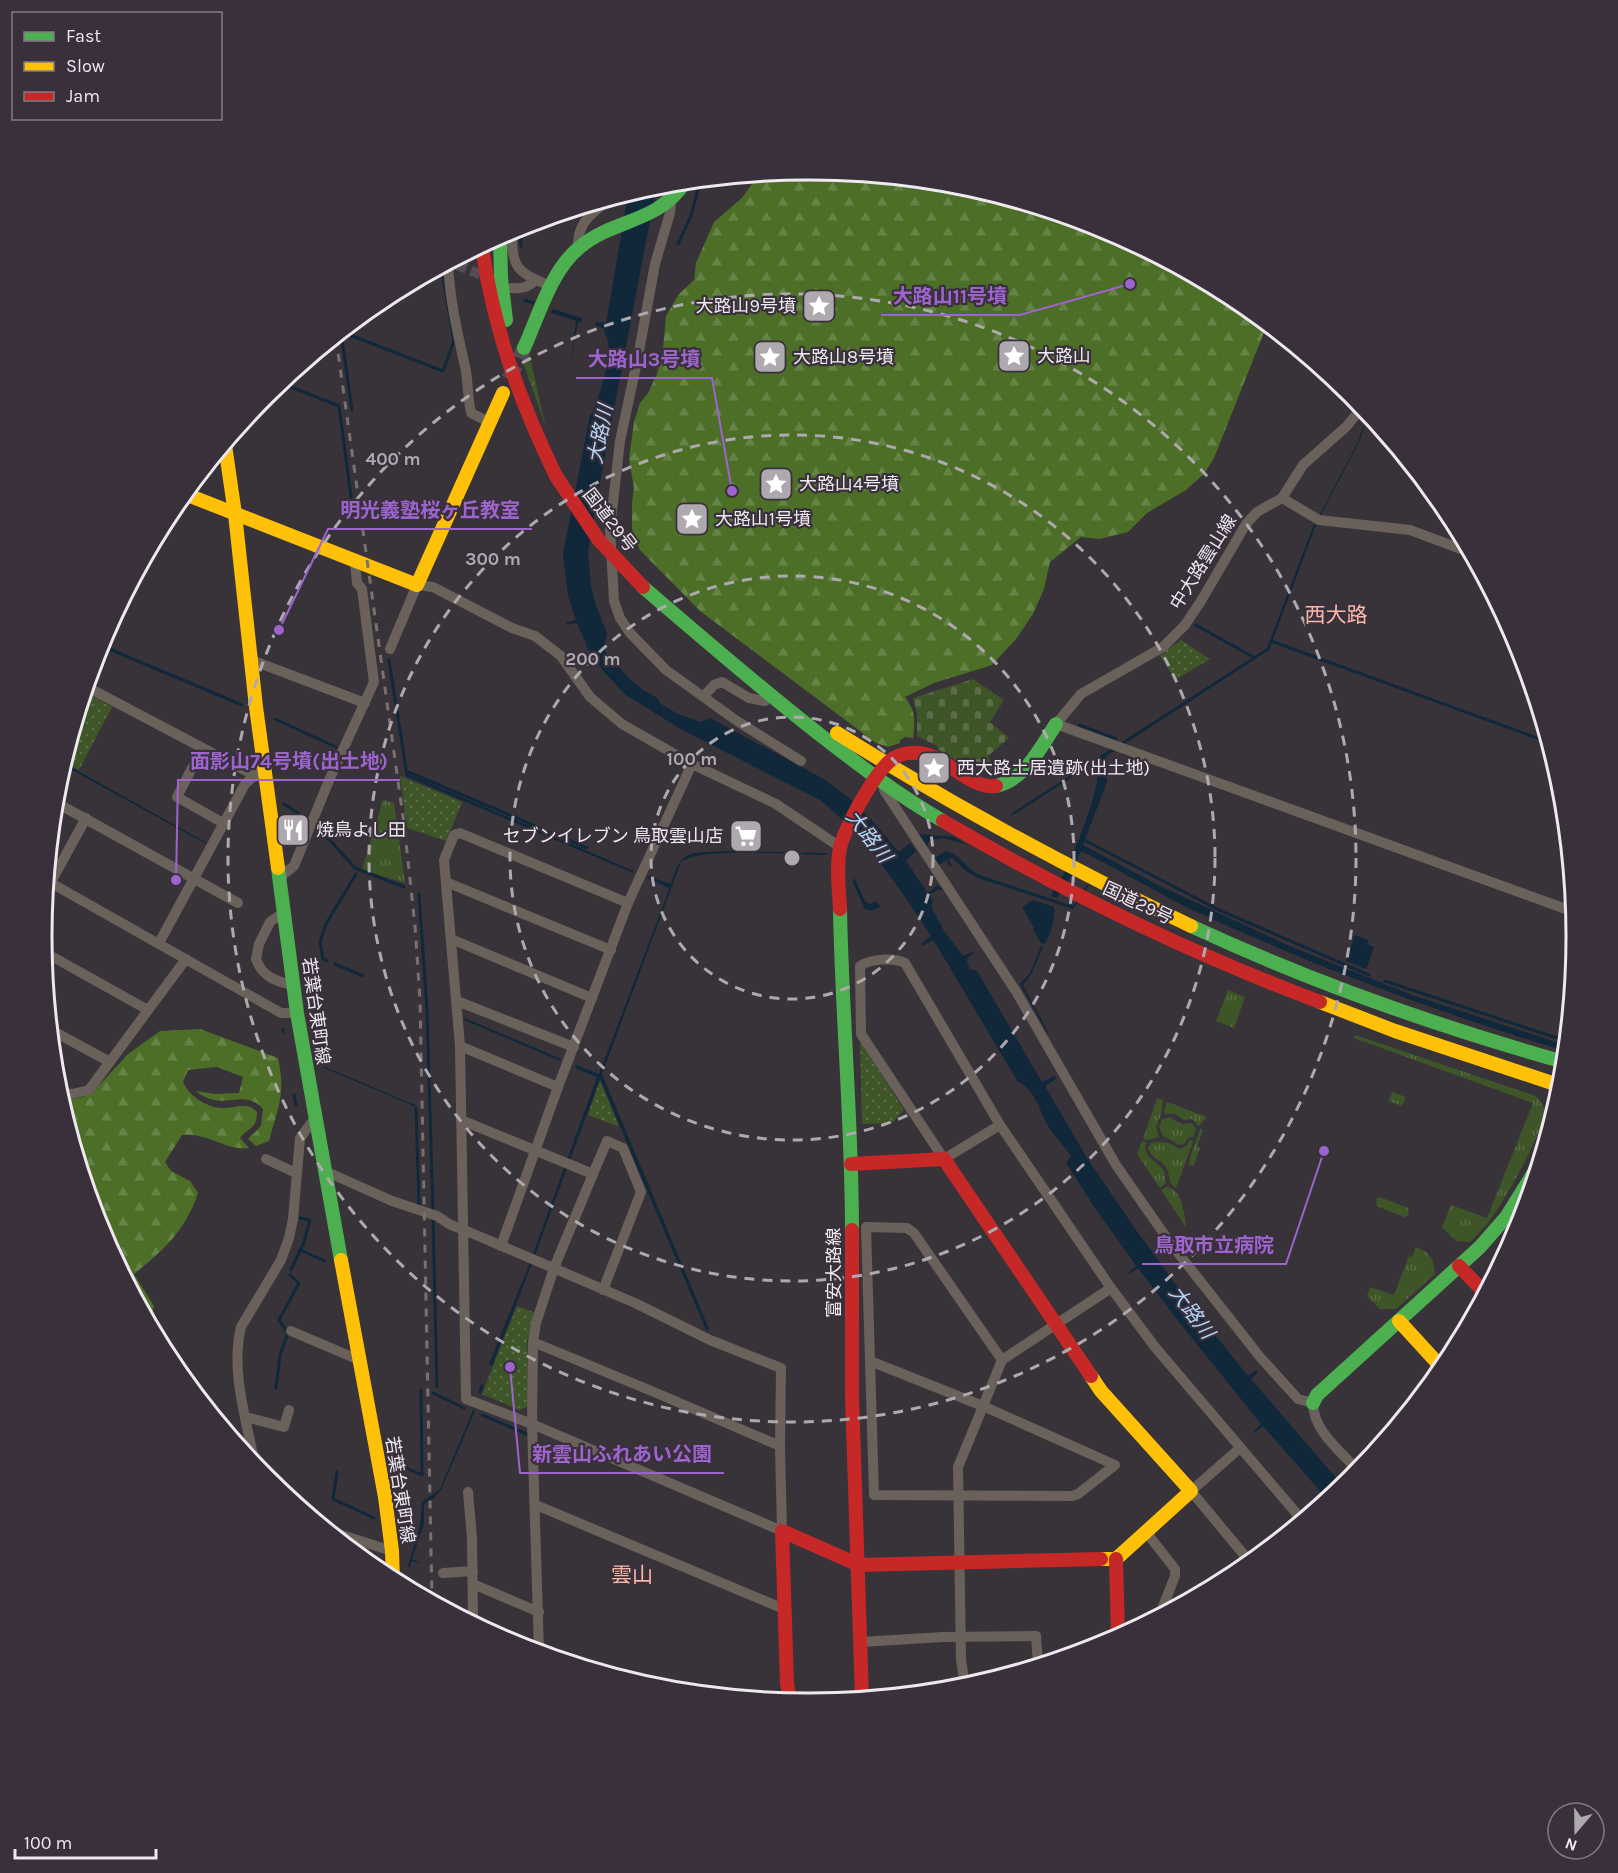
<svg xmlns="http://www.w3.org/2000/svg" width="1618" height="1873" viewBox="0 0 1618 1873" font-family="Karla,'Noto Sans JP',sans-serif">
	<defs>
		<pattern id="grass-tufts" width="24" height="20" patternUnits="userSpaceOnUse" patternTransform="scale(1.5)"><rect width="24" height="20" fill="#3e5528"/><path d="M3 7l-1-3M5 7V3M7 7l1-3M15 17l-1-3M17 17v-4M19 17l1-3" fill="none" stroke="#5a6d48"/></pattern>
		<pattern id="forest-firs" width="22" height="20" patternUnits="userSpaceOnUse" patternTransform="scale(1.5)"><rect width="22" height="20" fill="#4c6e27"/><path d="M5 1l3.5 6h-7zM16 11l3.5 6h-7z" fill="#668347"/></pattern>
		<pattern id="cemetery-stones" width="16" height="16" patternUnits="userSpaceOnUse" patternTransform="scale(1.5)"><rect width="16" height="16" fill="#3e5528"/><path d="M2 7V4a2 2 0 0 1 4 0v3zM10 15v-3a2 2 0 0 1 4 0v3z" fill="#5a6d48"/></pattern>
		<pattern id="park-dots" width="8" height="8" patternUnits="userSpaceOnUse" patternTransform="scale(1.5)"><rect width="8" height="8" fill="#3e5528"/><path d="M2 2h.1M6 6h.1" fill="none" stroke="#5a6d48" stroke-width="1.8" stroke-linecap="round"/></pattern>
	</defs>
	<rect width="100%" height="100%" fill="#383339"/>
	<!-- grass -->
	<g fill="url(#grass-tufts)">
		<path d="M529,353L546,428L524,365Z"/>
		<path d="M383,800L394,803L405,883L362,870Z"/>
		<path d="M1228,990L1245,997L1234,1028L1216,1021Z"/>
		<path d="M1355,1035L1536,1096C1539,1100 1543,1104 1544,1108C1547,1127 1505,1200 1492,1217C1486,1226 1478,1234 1470,1242L1456,1241L1442,1227L1451,1205L1487,1218L1533,1103L1354,1038Z"/>
		<path d="M1392,1092L1406,1097L1402,1106L1389,1101Z"/>
		<path d="M1157,1098L1163,1100L1161,1115L1156,1127L1159,1137L1147,1140L1143,1139Z"/>
		<path d="M1167,1102L1207,1117L1199,1126L1192,1119L1184,1120L1175,1114H1165L1164,1111Z"/>
		<path d="M1169,1117L1183,1124L1192,1123L1196,1130L1193,1137L1188,1138L1184,1144L1180,1145L1163,1136L1159,1126L1162,1120Z"/>
		<path d="M1200,1129L1203,1130L1197,1147L1200,1148L1193,1167L1189,1164L1191,1155Z"/>
		<path d="M1190,1140H1192L1193,1142L1176,1188C1167,1183 1171,1174 1165,1166C1160,1159 1151,1159 1148,1148L1151,1143C1161,1141 1171,1142 1179,1149L1186,1146Z"/>
		<path d="M1142,1141L1146,1142C1143,1156 1153,1159 1162,1168C1165,1171 1165,1179 1166,1183L1160,1188L1137,1154Z"/>
		<path d="M1168,1186C1170,1188 1173,1189 1176,1192C1183,1199 1185,1220 1187,1229L1161,1190Z"/>
		<path d="M1380,1197L1408,1208L1409,1215L1404,1217L1377,1206L1376,1199Z"/>
		<path d="M1416,1247C1430,1252 1434,1259 1435,1274L1396,1309H1380L1367,1296L1370,1287L1394,1295L1409,1256L1412,1257Z"/>
	</g>
	<!-- forest -->
	<g fill="url(#forest-firs)">
		<path d="M809,170L959,184L1103,228L1235,299L1267,325L1214,458L1204,474L1186,490L1147,513L1128,532L1100,539L1081,537L1050,562L1044,589L1033,614L1016,639L992,665L934,683L905,697C916,712 915,720 913,738L905,737L900,740V743L888,747L876,743L700,611L640,550L632,529V502L634,488L629,459L634,422L640,403L648,393L657,374L663,348L666,316L679,294L694,280L696,263L714,222L742,198L758,175Z"/>
		<path d="M200,1029L278,1058C286,1094 278,1107 269,1141L256,1146L248,1139L261,1126L263,1109C243,1086 223,1114 196,1091L215,1094L239,1093L243,1077L217,1067L188,1070L183,1082C189,1096 206,1107 221,1108C235,1109 246,1100 257,1112C257,1129 249,1127 240,1138L249,1148C226,1151 207,1132 182,1135L165,1162L171,1171L190,1181L198,1193C186,1230 163,1251 134,1274L154,1306L150,1322L100,1230L61,1099L80,1098L91,1094L128,1054L160,1031Z"/>
		<path d="M162,1345L170,1353L197,1394L171,1362Z"/>
	</g>
	<!-- cemetery -->
	<path fill="url(#cemetery-stones)" d="M973,679L1004,700L990,722L1009,738L988,756L993,769L986,771L974,765L957,761L939,750L937,746L917,736V713L913,698Z"/>
	<!-- park -->
	<g fill="url(#park-dots)">
		<path d="M1181,640L1210,659L1175,680L1160,655Z"/>
		<path d="M85,692L112,707L79,770L64,762Z"/>
		<path d="M400,776L462,802L446,841L407,828Z"/>
		<path d="M860,1043L862,1044L904,1110L892,1123L862,1124Z"/>
		<path d="M600,1080L619,1127L588,1115Z"/>
		<path d="M517,1306L536,1313L527,1341L529,1406L519,1410L482,1394Z"/>
	</g>
	<!-- water -->
	<g fill="#11273a">
		<path d="M657,185L600,482L588,553L591,587L596,606L607,633L604,649L606,653L628,677L643,690L656,697L661,704L676,713L701,722L710,718L824,779L848,797L869,817L899,852L910,843L916,851L906,861L928,893L938,885L943,890H937L929,895L933,901L931,906L944,931L963,956L974,951C971,958 963,956 970,969L977,971L1042,1082L1055,1076L1056,1079L1045,1086L1087,1158L1136,1230L1185,1297L1248,1376L1256,1370L1258,1372L1251,1379L1343,1486L1327,1499L1263,1426L1255,1433L1254,1431L1261,1424L1179,1322L1138,1268L1129,1274L1128,1273L1136,1266L1095,1208L1066,1163L1071,1156C1064,1146 1056,1138 1050,1129C1040,1114 1036,1089 1018,1082L934,941H931L922,946L921,944L931,936C899,887 866,837 820,800L682,730L626,695L604,672L588,649L577,623L567,625L566,623L576,620L568,596L563,554L590,415L593,413C599,393 617,350 604,332L605,329L595,325L596,322L606,323L607,318L628,194Z"/>
		<path d="M553,309L582,318L581,323L578,322L571,359L576,321L551,313Z"/>
		<path d="M1368,414L1360,440L1320,517L1319,516L1357,444Z"/>
		<path d="M1314,524L1316,525L1269,650L1106,756L1107,782L1083,845L1158,885L1292,947L1412,995L1565,1045V1051C1440,1013 1318,968 1199,913C1159,894 1122,871 1083,852L1080,853L1072,875L1057,898L1051,896C1055,886 1063,877 1067,867C1075,850 1105,779 1096,765H1091L1015,814L1009,815L1267,648Z"/>
		<path d="M64,763L207,843L206,844L63,765Z"/>
		<path d="M406,773L634,871L633,873L405,776Z"/>
		<path d="M918,834L955,837L965,844L944,838L930,840L927,846Z"/>
		<path d="M725,851L827,853V855C798,855 700,847 681,862L602,1074L709,1329L706,1330L600,1079L531,1266L492,1366L489,1364L529,1265L597,1077L575,1068L576,1065L599,1074L669,890L667,887L647,878L648,876L671,884C682,847 690,854 725,851Z"/>
		<path d="M946,851C958,853 966,867 977,874L1073,906L1091,879H1093L1073,909L978,878L966,871L952,858L948,859L952,865L950,867L946,860L938,866L933,859Z"/>
		<path d="M854,877L865,901L870,904L876,901L880,907L871,911L865,909L853,883Z"/>
		<path d="M1033,900L1054,907C1056,920 1050,933 1045,944L1041,943L1033,930L1034,928L1022,907Z"/>
		<path d="M1355,935L1369,940L1367,944L1374,947L1366,969L1346,961Z"/>
		<path d="M1041,946L1043,947L1031,975L1023,985L1048,1032L1047,1033L1020,984L1030,973Z"/>
		<path d="M465,1018L561,1059L560,1061L464,1020Z"/>
		<path d="M323,1066L415,1105L416,1107L324,1068Z"/>
		<path d="M473,1410L475,1411L441,1490L434,1498L424,1504V1524L412,1559L424,1564L412,1561L409,1568L408,1566L420,1526L422,1502L440,1489Z"/>
	</g>
	<g fill="none" stroke-linecap="round" stroke-linejoin="round">
		<!-- stream -->
		<g stroke="#11273a" stroke-width="3">
			<path d="M520,227L521,246"/>
			<path d="M678,244L691,216L698,189"/>
			<path d="M525,300L533,303"/>
			<path d="M342,332L443,371L454,341L443,276"/>
			<path d="M341,333L352,410"/>
			<path d="M281,383L339,406L352,504"/>
			<path d="M1456,541L1465,545"/>
			<path d="M1196,625L1255,658"/>
			<path d="M1271,641L1548,742"/>
			<path d="M100,645L242,705"/>
			<path d="M389,660L406,769"/>
			<path d="M275,719L336,747"/>
			<path d="M1079,725L1116,739"/>
			<path d="M406,771L587,848"/>
			<path d="M284,804L308,820"/>
			<path d="M316,825L355,868L404,887"/>
			<path d="M1082,839L1219,910L1369,975"/>
			<path d="M419,894L427,1010L433,1213"/>
			<path d="M327,961L323,959L320,942L326,924L356,874"/>
			<path d="M335,964L363,976"/>
			<path d="M1385,981L1566,1041"/>
			<path d="M283,1029V1032"/>
			<path d="M294,1095L296,1105"/>
			<path d="M416,1108L419,1206"/>
			<path d="M433,1219L437,1387"/>
			<path d="M300,1250L325,1261"/>
			<path d="M291,1270L304,1242L310,1220L300,1218"/>
			<path d="M287,1332L279,1320L299,1283L290,1275"/>
			<path d="M276,1388L280,1355L288,1333"/>
			<path d="M480,1392L482,1386"/>
			<path d="M433,1393L464,1408"/>
			<path d="M482,1415L529,1435"/>
			<path d="M395,1463L422,1475L421,1390"/>
			<path d="M337,1472L333,1499L374,1518"/>
		</g>
		<!-- street-tunnel -->
		<path stroke="#534e54" stroke-width="10" stroke-dasharray="10 5" stroke-linecap="butt" d="M457,265L487,277"/>
		<!-- secondary-tunnel -->
		<path stroke="#534e54" stroke-width="15" stroke-dasharray="15 8" stroke-linecap="butt" d="M509,379L524,348"/>
		<!-- street -->
		<g stroke="#6b615b" stroke-width="10">
			<path d="M671,200L670,213L655,264L638,357L620,441L610,529L614,601L620,618L630,633L666,670L737,721L801,761"/>
			<path d="M512,230C512,271 517,271 552,287"/>
			<path d="M578,248C577,222 591,215 608,200"/>
			<path d="M448,264C450,302 458,335 466,371C468,385 468,400 471,413L489,422"/>
			<path d="M512,288C522,289 528,287 536,280"/>
			<path d="M1362,407L1347,426L1303,465L1282,498L1257,512L1246,524L1201,601L1185,625L1163,647L1081,694L1056,724L1574,912"/>
			<path d="M1282,498L1319,520L1410,530L1469,552"/>
			<path d="M390,649L417,585L433,587L512,628L535,636L561,656L590,697L622,724L692,764L776,804L840,847"/>
			<path d="M251,660L365,703"/>
			<path d="M87,687L254,775"/>
			<path d="M704,696L714,685L722,682L749,698L765,701"/>
			<path d="M202,749L177,797L223,823"/>
			<path d="M884,790L1017,993L1116,1165L1171,1244L1260,1357L1298,1399L1313,1403C1313,1431 1341,1451 1358,1471"/>
			<path d="M55,802L238,903"/>
			<path d="M280,877L294,866L330,778L374,682L362,589L357,583L355,562"/>
			<path d="M446,882L611,950"/>
			<path d="M51,883L281,1013H297"/>
			<path d="M46,891L86,818"/>
			<path d="M284,912L270,922L259,944L256,959C262,977 277,982 294,985"/>
			<path d="M451,939L592,998"/>
			<path d="M159,943L245,784L266,765"/>
			<path d="M44,952L148,1010"/>
			<path d="M457,1001L574,1047"/>
			<path d="M51,1030L110,1062"/>
			<path d="M460,1046L558,1087"/>
			<path d="M59,1092L72,1094L89,1090L186,959"/>
			<path d="M461,1120L593,1174L554,1268L536,1323L533,1342L532,1424L539,1652"/>
			<path d="M1000,1125L944,1159L861,1034L860,966C870,959 893,957 905,963L1000,1125L1111,1288L1155,1347L1302,1520"/>
			<path d="M266,1159L296,1173"/>
			<path d="M325,1171L392,1201L437,1216L451,1225L462,1229L635,1303L710,1340L781,1368L780,1446L782,1531L532,1424L466,1399L460,1046L444,860L454,835L460,833L628,903"/>
			<path d="M593,1174L607,1141L623,1148L641,1192L603,1290"/>
			<path d="M501,1246L558,1087L628,903L692,764"/>
			<path d="M291,1331L359,1360"/>
			<path d="M533,1342L654,1392L780,1446"/>
			<path d="M870,1361L983,1406L1115,1465L1078,1494L1072,1496L874,1495L866,1227L907,1228L914,1233L1002,1360"/>
			<path d="M246,1417L284,1427L289,1410"/>
			<path d="M1240,1448L1191,1491L1250,1562"/>
			<path d="M255,1465C247,1422 230,1371 241,1327L281,1260L289,1238L293,1219L300,1138L315,1118"/>
			<path d="M468,1492L472,1538L473,1623"/>
			<path d="M536,1505L784,1609"/>
			<path d="M332,1532L392,1551"/>
			<path d="M1146,1532L1175,1569V1576L1160,1614"/>
			<path d="M443,1573L473,1571"/>
			<path d="M473,1584L539,1612"/>
			<path d="M861,1642L943,1637L1036,1636L1038,1665"/>
			<path d="M511,1643L520,1646"/>
			<path d="M965,1687L961,1659L958,1467L1002,1360L1111,1288"/>
		</g>
		<!-- fast -->
		<g stroke="#4caf50" stroke-width="14">
			<path d="M500,236L501,278L506,320"/>
			<path d="M524,348C539,315 551,270 580,247C615,218 657,224 685,182"/>
			<path d="M643,587C701,637 759,687 819,734C859,765 899,796 943,821"/>
			<path d="M996,786C1026,779 1040,748 1056,724"/>
			<path d="M278,868L297,1013L341,1260"/>
			<path d="M840,909C842,1016 852,1123 852,1230"/>
			<path d="M1191,926C1311,982 1436,1026 1564,1062"/>
			<path d="M1313,1403L1317,1395L1480,1247L1507,1216L1536,1169"/>
		</g>
		<!-- slow -->
		<g stroke="#ffc107" stroke-width="14">
			<path d="M225,445L235,514L256,707L278,868"/>
			<path d="M185,494L417,585L503,393"/>
			<path d="M837,733C951,804 1070,869 1191,926"/>
			<path d="M1320,1002L1395,1031L1561,1086"/>
			<path d="M341,1260L385,1497L392,1551L393,1580"/>
			<path d="M1399,1321L1442,1368"/>
			<path d="M1091,1376L1101,1391L1191,1491L1116,1559H1101"/>
		</g>
		<!-- jam -->
		<g stroke="#c62828" stroke-width="14">
			<path d="M482,246C493,328 520,402 556,476"/>
			<path d="M943,821C1063,891 1189,953 1320,1002"/>
			<path d="M840,909C839,889 836,868 840,848C845,827 876,769 894,758C904,752 915,752 925,754C950,760 970,789 996,786"/>
			<path d="M851,1164L944,1159L1091,1376"/>
			<path d="M852,1230V1396L862,1698"/>
			<path d="M1459,1266L1484,1292"/>
			<path d="M1116,1559L1118,1637"/>
			<path d="M790,1702L787,1683L782,1531L859,1565L1101,1559"/>
		</g>
		<!-- rail -->
		<path stroke="#78716f" stroke-width="3" stroke-dasharray="8 8" stroke-linecap="butt" d="M336,338L404,824L415,926L420,1000L432,1601"/>
		<!-- jam-bridge -->
		<path stroke="#c62828" stroke-width="14" d="M556,476L598,539L643,587"/>
	</g>
	<!-- distance rings -->
	<g fill="none" stroke="#aea9af" stroke-width="3" stroke-dasharray="10 8">
		<circle cx="792" cy="858" r="141"/>
		<circle cx="792" cy="858" r="282"/>
		<circle cx="792" cy="858" r="423"/>
		<circle cx="792" cy="858" r="564"/>
	</g>
	<!-- icons -->
	<defs>
		<g id="sight-square" transform="scale(1.725)"><rect x="-9" y="-9" width="18" height="18" rx="4" fill="#aea9af" stroke="#39303c"/><path d="M0-6L1.8-2.2L6-1.7L2.9 1.2L3.7 5.4L0 3.3L-3.7 5.4L-2.9 1.2L-6-1.7L-1.8-2.2Z" fill="#fff"/></g>
		<g id="restaurant-square" transform="scale(1.725)"><rect x="-9" y="-9" width="18" height="18" rx="4" fill="#aea9af" stroke="#39303c"/><path d="M-5-6h1v4h1v-4h1v4h1v-4h1v5L-1.5 .5V6h-2V.5L-5-1ZM5-6V6H3V1.5H1.5Q1.5-4 5-6Z" fill="#fff"/></g>
		<g id="supermarket-square" transform="scale(1.725)"><rect x="-9" y="-9" width="18" height="18" rx="4" fill="#aea9af" stroke="#39303c"/><path d="M-6-5.5h2.5l.6 2H6L4.5 2H-2.5L-4.4-4H-6ZM-1.5 3.2a1.3 1.3 0 1 0 .1 0ZM3 3.2a1.3 1.3 0 1 0 .1 0Z" fill="#fff"/></g>
	</defs>
	<g fill-rule="evenodd">
		<use href="#sight-square" x="819" y="306"/>
		<use href="#sight-square" x="1014" y="356"/>
		<use href="#sight-square" x="770" y="357"/>
		<use href="#sight-square" x="776" y="484"/>
		<use href="#sight-square" x="692" y="519"/>
		<use href="#sight-square" x="934" y="768"/>
		<use href="#restaurant-square" x="293" y="830"/>
		<use href="#supermarket-square" x="746" y="836"/>
	</g>
	<g text-anchor="middle" stroke-width="4.5" stroke-linejoin="round" paint-order="stroke">
		<!-- poi labels -->
		<g font-size="18" fill="#eee8ef" stroke="#39303c" text-anchor="start">
			<text x="796" y="312" text-anchor="end">大路山9号墳</text>
			<text x="1037" y="362">大路山</text>
			<text x="793" y="363">大路山8号墳</text>
			<text x="799" y="490">大路山4号墳</text>
			<text x="715" y="525">大路山1号墳</text>
			<text x="957" y="774">西大路土居遺跡(出土地)</text>
			<text x="316" y="836">焼鳥よし田</text>
			<text x="723" y="842" text-anchor="end">セブンイレブン 鳥取雲山店</text>
		</g>
		<!-- street labels -->
		<g font-size="18" fill="#eee8ef" stroke="#39303c">
			<text transform="translate(610 520) rotate(52)" y="6">国道29号</text>
			<text transform="translate(1203 562) rotate(-58)" y="6">中大路雲山線</text>
			<text transform="translate(1138 903) rotate(25)" y="6">国道29号</text>
			<text transform="translate(316 1011) rotate(82)" y="6">若葉台東町線</text>
			<text transform="translate(834 1273) rotate(-90)" y="6">富安大路線</text>
			<text transform="translate(400 1490) rotate(81)" y="6">若葉台東町線</text>
		</g>
		<!-- water labels -->
		<g font-size="20" font-style="italic" fill="#b2d7f8" stroke="#39303c">
			<text transform="translate(600 434) rotate(-79)" y="7">大路川</text>
			<text transform="translate(869 836) rotate(52)" y="7">大路川</text>
			<text transform="translate(1192 1312) rotate(53)" y="7">大路川</text>
		</g>
		<!-- quarter labels -->
		<g font-size="21" fill="#f9b8a5" stroke="#39303c">
			<text x="1336" y="622">西大路</text>
			<text x="632" y="1582">雲山</text>
		</g>
	</g>
	<!-- crop -->
	<path d="M0 0H1618V1873H0ZM808 180H810A756 756 0 0 1 1566 936V937A756 756 0 0 1 810 1693H808A756 756 0 0 1 52 937V936A756 756 0 0 1 808 180Z" fill="#39303c" fill-rule="evenodd"/>
	<path fill="none" stroke="#eee8ef" stroke-width="3" d="M808 180H810A756 756 0 0 1 1566 936V937A756 756 0 0 1 810 1693H808A756 756 0 0 1 52 937V936A756 756 0 0 1 808 180Z"/>
	<circle cx="792" cy="858" r="9" fill="#aea9af" stroke="#39303c" stroke-width="3"/>
	<g font-size="18" text-anchor="middle" font-weight="bold" fill="#aea9af" stroke="#39303c" stroke-width="4.5" stroke-linejoin="round" paint-order="stroke">
		<text x="393" y="465">400 m</text>
		<text x="493" y="565">300 m</text>
		<text x="593" y="665">200 m</text>
		<text x="692" y="765">100 m</text>
	</g>
	<!-- callouts -->
	<path fill="none" stroke="#9e64cd" stroke-width="2" d="M1130 284L1020 315H881M732 491L712 378H576M279 630L328 529H532M176 880L178 780H400M1324 1151L1286 1264H1142M510 1367L520 1473H724"/>
	<g fill="#9e64cd" stroke="#39303c" stroke-width="2">
		<circle cx="1130" cy="284" r="6"/>
		<circle cx="732" cy="491" r="6"/>
		<circle cx="279" cy="630" r="6"/>
		<circle cx="176" cy="880" r="6"/>
		<circle cx="1324" cy="1151" r="6"/>
		<circle cx="510" cy="1367" r="6"/>
	</g>
	<g font-size="20" text-anchor="middle" font-weight="bold" fill="#9e64cd" stroke="#39303c" stroke-width="4.5" stroke-linejoin="round" paint-order="stroke">
		<text x="950" y="303">大路山11号墳</text>
		<text x="644" y="366">大路山3号墳</text>
		<text x="430" y="517">明光義塾桜ヶ丘教室</text>
		<text x="289" y="768">面影山74号墳(出土地)</text>
		<text x="1214" y="1252">鳥取市立病院</text>
		<text x="622" y="1461">新雲山ふれあい公園</text>
	</g>
	<!-- legend -->
	<rect x="12" y="12" width="210" height="108" fill="#39303c" stroke="#817a84" stroke-width="1.5"/>
	<rect x="24" y="32" width="30" height="9" fill="#4caf50" stroke="#817a84" stroke-width="1.5"/>
	<text x="66" y="42" font-size="18" fill="#eee8ef">Fast</text>
	<rect x="24" y="62" width="30" height="9" fill="#ffc107" stroke="#817a84" stroke-width="1.5"/>
	<text x="66" y="72" font-size="18" fill="#eee8ef">Slow</text>
	<rect x="24" y="92" width="30" height="9" fill="#c62828" stroke="#817a84" stroke-width="1.5"/>
	<text x="66" y="102" font-size="18" fill="#eee8ef">Jam</text>
	<!-- north arrow -->
	<g transform="translate(1576 1831) rotate(200)"><circle r="28" fill="#39303c" stroke="#817a84" stroke-width="1.5"/>
	<path d="M0-4.5L10 22L0 15L-10 22Z" fill="#aea9af"/>
	<text y="-9" font-size="16" font-weight="bold" text-anchor="middle" fill="#eee8ef">N</text>
	</g>
	<!-- scale -->
	<path d="M15 1849v9h141v-9" fill="none" stroke="#eee8ef" stroke-width="3"/>
	<text x="24" y="1849" font-size="18" fill="#eee8ef" stroke="#39303c" stroke-width="4.5" paint-order="stroke">100 m</text>
</svg>
